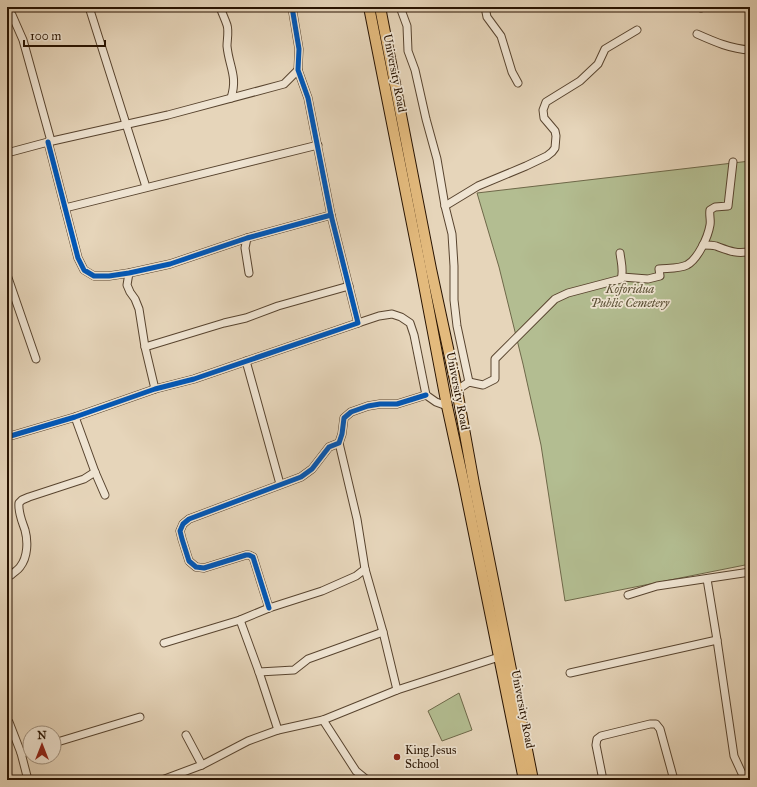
<svg xmlns="http://www.w3.org/2000/svg" width="757" height="787" viewBox="0 0 757 787" font-family="'IM FELL Great Primer',serif">
	<rect width="100%" height="100%" fill="#e6d5ba"/>
	<filter id="stains"><feTurbulence type="fractalNoise" baseFrequency=".005" numOctaves="4"/><feColorMatrix values="0 0 0 0 .2 0 0 0 0 .09 0 0 0 0 .02 0 0 0 .5 -.17"/></filter>
	<radialGradient id="worn" r=".72"><stop offset=".6" stop-color="#630" stop-opacity="0"/><stop offset="1" stop-color="#630" stop-opacity=".3"/></radialGradient>
	<!-- green -->
	<g fill="#b3bd91" stroke="#6e6849">
		<path d="M750,161V564L565,601L541,445L523,364L499,267L477,193Z"/>
		<path d="M459,693L472,730L442,741L428,711Z"/>
	</g>
	<g fill="none" stroke-linecap="round" stroke-linejoin="round">
		<!-- minor casing -->
		<g stroke="#58442f" stroke-width="9">
			<g id="minor">
				<path d="M89,7L146,187"/>
				<path d="M220,7C222,13 225,19 227,25C229,31 227,40 227,46C229,67 238,76 231,98"/>
				<path d="M400,7L407,26L408,51L415,70L426,119L437,159L445,206L452,234L454,266V300L457,326L469,382"/>
				<path d="M485,7L487,17L501,36L512,72L518,83"/>
				<path d="M701,7V8"/>
				<path d="M7,10L12,15L23,40L51,141"/>
				<path d="M697,34C715,42 731,49 750,50"/>
				<path d="M48,142L78,258L84,270L94,276H109L129,273L170,264L247,238L331,215"/>
				<path d="M7,153L48,142L168,115L284,84L298,70"/>
				<path d="M445,206L478,186L526,166L547,156L552,152L555,148L556,136L555,131L544,118L543,110L546,102L580,81L598,64L605,49L637,30"/>
				<path d="M65,208L318,145"/>
				<path d="M247,238L245,248L249,273"/>
				<path d="M703,245C707,245 712,245 716,246C727,250 738,255 750,251"/>
				<path d="M129,273L127,285L130,292L135,299L139,309L145,347L155,389"/>
				<path d="M7,275L36,359"/>
				<path d="M622,277L648,279L660,276L659,269C667,268 679,269 687,265C698,259 708,237 710,225C711,220 709,215 710,210L715,207L728,206L733,162"/>
				<path d="M358,323L379,316L392,314L401,317L410,323L414,335L426,395L436,402L447,406"/>
				<path d="M145,347L224,323L246,318L278,306L349,286"/>
				<path d="M246,361L280,484"/>
				<path d="M457,390L469,382L483,385L495,379V359L555,299L568,293L621,279C624,271 621,262 620,253"/>
				<path d="M75,417L95,472L105,495"/>
				<path d="M7,437L75,417L155,389L194,379L358,323L331,215L308,98L298,70L299,49L292,7"/>
				<path d="M339,443L357,519L365,569L383,632L397,690"/>
				<path d="M11,575C14,572 18,570 20,567C28,557 28,541 25,530C22,521 18,513 19,503L22,500L29,497L84,479L95,472"/>
				<path d="M707,579L717,640L734,756L745,780"/>
				<path d="M628,595L657,586L750,572"/>
				<path d="M269,608L253,557L249,555H246L204,568L196,567L189,561L182,539L180,531L183,524L189,519L301,477L312,469L329,447L339,443L342,434L344,418L351,412L368,406L380,404H397L426,395"/>
				<path d="M240,620L259,672L278,730"/>
				<path d="M164,643L240,620L269,608L322,591L356,576L365,569"/>
				<path d="M259,672L294,670L308,659L383,632"/>
				<path d="M570,673L717,640"/>
				<path d="M323,720L356,771L367,780"/>
				<path d="M9,722L21,753L28,780"/>
				<path d="M186,735L202,765"/>
				<path d="M54,743L140,717"/>
				<path d="M21,753L30,751"/>
				<path d="M162,780L202,765L248,741L278,730L323,720L397,690L499,657"/>
				<path d="M603,780L596,745L597,739L601,736L650,724H656L660,729L674,780"/>
			</g>
		</g>
		<!-- highway casing -->
		<g stroke="#281301" stroke-width="12">
			<g id="highway">
				<path d="M369,7L421,269L447,406L464,484L524,780"/>
				<path d="M380,7L431,269L457,390L474,484L533,780"/>
			</g>
		</g>
		<!-- minor -->
		<use href="#minor" stroke="#efe4d2" stroke-width="7"/>
		<!-- highway -->
		<use href="#highway" stroke="#e3ba7d" stroke-width="10"/>
		<!-- cycleway casing -->
		<g stroke="#efe4d2" stroke-width="8">
			<g id="cycleway">
				<path d="M48,142L78,258L84,270L94,276H109L129,273L170,264L247,238L331,215"/>
				<path d="M7,437L75,417L155,389L194,379L358,323L331,215L308,98L298,70L299,49L292,7"/>
				<path d="M269,608L253,557L249,555H246L204,568L196,567L189,561L182,539L180,531L183,524L189,519L301,477L312,469L329,447L339,443L342,434L344,418L351,412L368,406L380,404H397L426,395"/>
			</g>
		</g>
		<!-- cycleway -->
		<use href="#cycleway" stroke="#0057b8" stroke-width="5"/>
	</g>
	<!-- markers -->
	<circle fill="#8f2418" stroke="#efe4d2" stroke-width="1.5" cx="397" cy="757" r="4"/>
	<g text-anchor="middle" stroke-width="3.5" stroke-linejoin="round" paint-order="stroke">
		<!-- street labels -->
		<g font-size="12" fill="#281301" stroke="#efe4d2">
			<text transform="translate(395 73) rotate(79)" y="4">University Road</text>
			<text transform="translate(458 391) rotate(79)" y="4">University Road</text>
			<text transform="translate(523 709) rotate(79)" y="4">University Road</text>
		</g>
		<!-- park labels -->
		<g font-size="12" font-style="italic" fill="#594e33" stroke="#efe4d2">
			<text x="630" y="293">Koforidua<tspan x="630" dy="14">Public Cemetery</tspan></text>
		</g>
		<!-- poi labels -->
		<g font-size="12" fill="#281301" stroke="#efe4d2" text-anchor="start">
			<text x="405" y="754">King Jesus<tspan x="405" dy="14">School</tspan></text>
		</g>
	</g>
	<!-- margin -->
	<rect width="757" height="787" fill="none" stroke="#e6d5ba" stroke-width="24"/>
	<rect x="8" y="8" width="741" height="771" fill="none" stroke="#281301" stroke-width="2"/>
	<rect x="12" y="12" width="733" height="763" fill="none" stroke="#281301"/>
	<!-- north arrow -->
	<g transform="translate(42 745)"><circle r="19" fill="#efe4d2" stroke="#9f907e"/>
	<path d="M0-3L7 15L0 10L-7 15Z" fill="#8f2418"/>
	<text y="-6" font-size="11" font-weight="bold" text-anchor="middle" fill="#281301">N</text>
	</g>
	<!-- scale -->
	<path d="M24 40v6h81v-6" fill="none" stroke="#281301" stroke-width="2"/>
	<text x="30" y="40" font-size="12" fill="#281301" stroke="#efe4d2" stroke-width="3" paint-order="stroke">100 m</text>
	<rect width="100%" height="100%" filter="url(#stains)"/>
	<rect width="100%" height="100%" fill="url(#worn)"/>
</svg>
